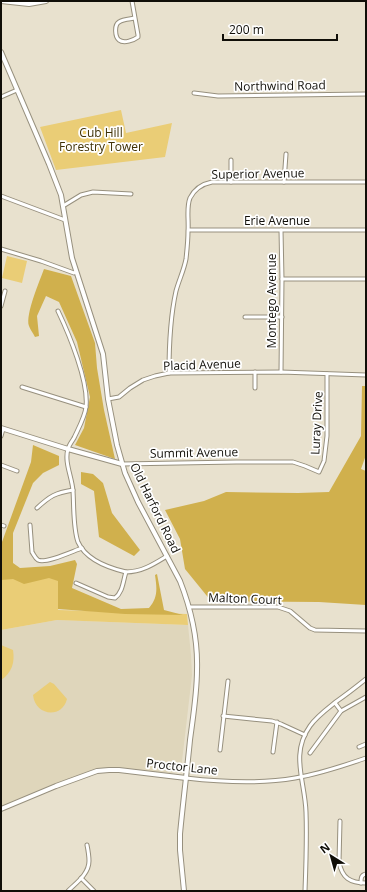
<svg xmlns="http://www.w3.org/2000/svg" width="367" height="892" viewBox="0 0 367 892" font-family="'Open Sans',sans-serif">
	<rect width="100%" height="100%" fill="#e8e1ce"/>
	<!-- built -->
	<path fill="#dfd6bb" d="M57,620L188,625L191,655L192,675L181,770L171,773L106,769L1,808V630Z"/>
	<!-- green -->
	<g fill="#eacd76">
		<path d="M121,110L126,133L172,123L165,157L56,170L40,127Z"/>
		<path d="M7,256L27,261L22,283L2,278Z"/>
		<path d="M71,563L58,610L187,614L188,625L57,620L1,630V576Z"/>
		<path d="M1,645L13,650C15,662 12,673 1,680Z"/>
		<path d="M50,682L54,684L67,699C62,719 35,716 33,695Z"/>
	</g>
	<!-- forest -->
	<g fill="#d0b04d">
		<path d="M44,269L71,276L95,343L97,368L104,410L115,459L75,445L84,428L90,397L77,342L59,302L46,296L37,316L39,336L35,337C33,333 30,329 29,326C25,315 40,280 44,269Z"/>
		<path d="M362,386H366V455L361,469L366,471V492L365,493L366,518V605L319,602L211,601L185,569L180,539L165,510L204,501L226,492L298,493L329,492L361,436Z"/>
		<path d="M33,445L59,456V465L43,473L33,483L13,533V563L20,568L50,566L75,560L77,564L72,588L121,609L149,608C158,597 157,589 155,575L157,574L164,610L183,615L125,614L58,609V581L49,578L24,584L13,579L1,580V543L2,542L31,462Z"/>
		<path d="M81,472L93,474L103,483L112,513L140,550L134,556L99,537L94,491L81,484Z"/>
	</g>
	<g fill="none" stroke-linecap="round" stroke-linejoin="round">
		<!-- minor casing -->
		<g stroke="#97907e" stroke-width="5">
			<g id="minor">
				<path d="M132,1L138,35V37C134,40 124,44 119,40C115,37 114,25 119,22C123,19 130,19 135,18"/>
				<path d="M194,93L218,96L366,94"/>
				<path d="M1,97L17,90"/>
				<path d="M231,160V182"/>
				<path d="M284,182L286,154"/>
				<path d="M1,196L65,220"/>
				<path d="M63,206L81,195L93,192L131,194"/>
				<path d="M189,230H366"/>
				<path d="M1,249L41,261L74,273L76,272"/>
				<path d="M282,279H366"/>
				<path d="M1,306L5,291"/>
				<path d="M58,311C69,334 89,382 86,407C85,417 78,429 74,438C72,441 69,445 68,449C64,462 72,477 73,491C74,506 73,528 78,542C86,560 109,568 126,572"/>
				<path d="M245,317H282"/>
				<path d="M255,372V388"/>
				<path d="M281,372L282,279L281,230"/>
				<path d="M169,373C169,346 170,318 176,291C179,280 184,270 186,259C187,250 188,240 188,231C189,220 186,208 190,198C195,188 202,184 212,182H366"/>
				<path d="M22,387L86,407"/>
				<path d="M108,399L119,397L130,388L143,380L155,376L169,373L281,372L366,375"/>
				<path d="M1,436L3,429"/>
				<path d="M122,464L236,462H293L305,466L319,472L324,461L327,436V374"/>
				<path d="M1,465L17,471"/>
				<path d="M37,508C50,496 55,493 73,490"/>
				<path d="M1,525L4,526"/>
				<path d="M30,525L32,552C34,555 35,558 38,560C46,564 73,551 82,548"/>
				<path d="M76,583L108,597L115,598C123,592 123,581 126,572C142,572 154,564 167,556"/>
				<path d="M189,607H278L290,611L310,628L315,630L366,631"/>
				<path d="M335,703L341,711"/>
				<path d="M223,716L272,721L281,724L305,735"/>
				<path d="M359,747L366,744"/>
				<path d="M220,750L228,681"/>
				<path d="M273,752L277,722"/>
				<path d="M310,753L341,711L366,697"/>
				<path d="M186,778C221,782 261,784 295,778C319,774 343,766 366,758"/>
				<path d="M340,821L339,862C342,878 350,883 366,883"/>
				<path d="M81,878L94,891"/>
				<path d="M361,883C361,878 361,875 366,874"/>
				<path d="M68,891C76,883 89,874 89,861C89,856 88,850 87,845"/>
				<path d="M305,891C306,865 307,838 306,812C305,781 290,754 310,726C317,716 327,709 337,701C347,694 356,687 366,679"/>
			</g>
		</g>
		<!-- tertiary casing -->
		<g stroke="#97907e" stroke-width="6">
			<g id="tertiary">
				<path d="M1,1L29,4L46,1"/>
				<path d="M1,52L49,164L61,195L72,258L103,354L108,399L117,445L125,473L138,502L180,581C191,609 198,639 197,670C197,693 193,717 190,740C187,771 183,802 180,834V850L184,891"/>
				<path d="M1,428L68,449L122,464"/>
				<path d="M1,809L56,786L97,771L109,770H119L186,778"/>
			</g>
		</g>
		<!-- minor -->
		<use href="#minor" stroke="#fff" stroke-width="3"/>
		<!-- tertiary -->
		<use href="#tertiary" stroke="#fff" stroke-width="4"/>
	</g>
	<g text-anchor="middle" stroke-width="3.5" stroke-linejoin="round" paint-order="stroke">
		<!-- street labels -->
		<g font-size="12" fill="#100e08" stroke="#fff">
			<text transform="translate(280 86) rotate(-1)" y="4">Northwind Road</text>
			<text transform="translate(258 174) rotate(-1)" y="4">Superior Avenue</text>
			<text x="277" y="225">Erie Avenue</text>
			<text transform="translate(272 301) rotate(-90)" y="4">Montego Avenue</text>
			<text transform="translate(202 365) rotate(-2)" y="4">Placid Avenue</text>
			<text transform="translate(317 423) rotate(-87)" y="4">Luray Drive</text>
			<text transform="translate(194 453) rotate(-1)" y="4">Summit Avenue</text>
			<text transform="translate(155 508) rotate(64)" y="4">Old Harford Road</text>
			<text transform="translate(245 599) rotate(2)" y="4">Malton Court</text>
			<text transform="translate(182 767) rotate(6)" y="4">Proctor Lane</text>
		</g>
		<!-- park labels -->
		<g font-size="12" fill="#3f3105" stroke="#fff">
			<text x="101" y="137">Cub Hill<tspan x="101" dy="14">Forestry Tower</tspan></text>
		</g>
	</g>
	<!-- border -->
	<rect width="367" height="892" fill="none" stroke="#100e08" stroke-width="4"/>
	<!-- north arrow -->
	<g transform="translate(331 856) rotate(323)" stroke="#ffffff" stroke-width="3" paint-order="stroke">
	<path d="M0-3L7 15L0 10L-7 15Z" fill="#100e08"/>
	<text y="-6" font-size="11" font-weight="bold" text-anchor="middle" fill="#100e08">N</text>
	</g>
	<!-- scale -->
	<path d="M223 34v6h114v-6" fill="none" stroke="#100e08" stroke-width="2"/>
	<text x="229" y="34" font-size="12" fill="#100e08" stroke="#ffffff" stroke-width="3" paint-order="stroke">200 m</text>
</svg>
